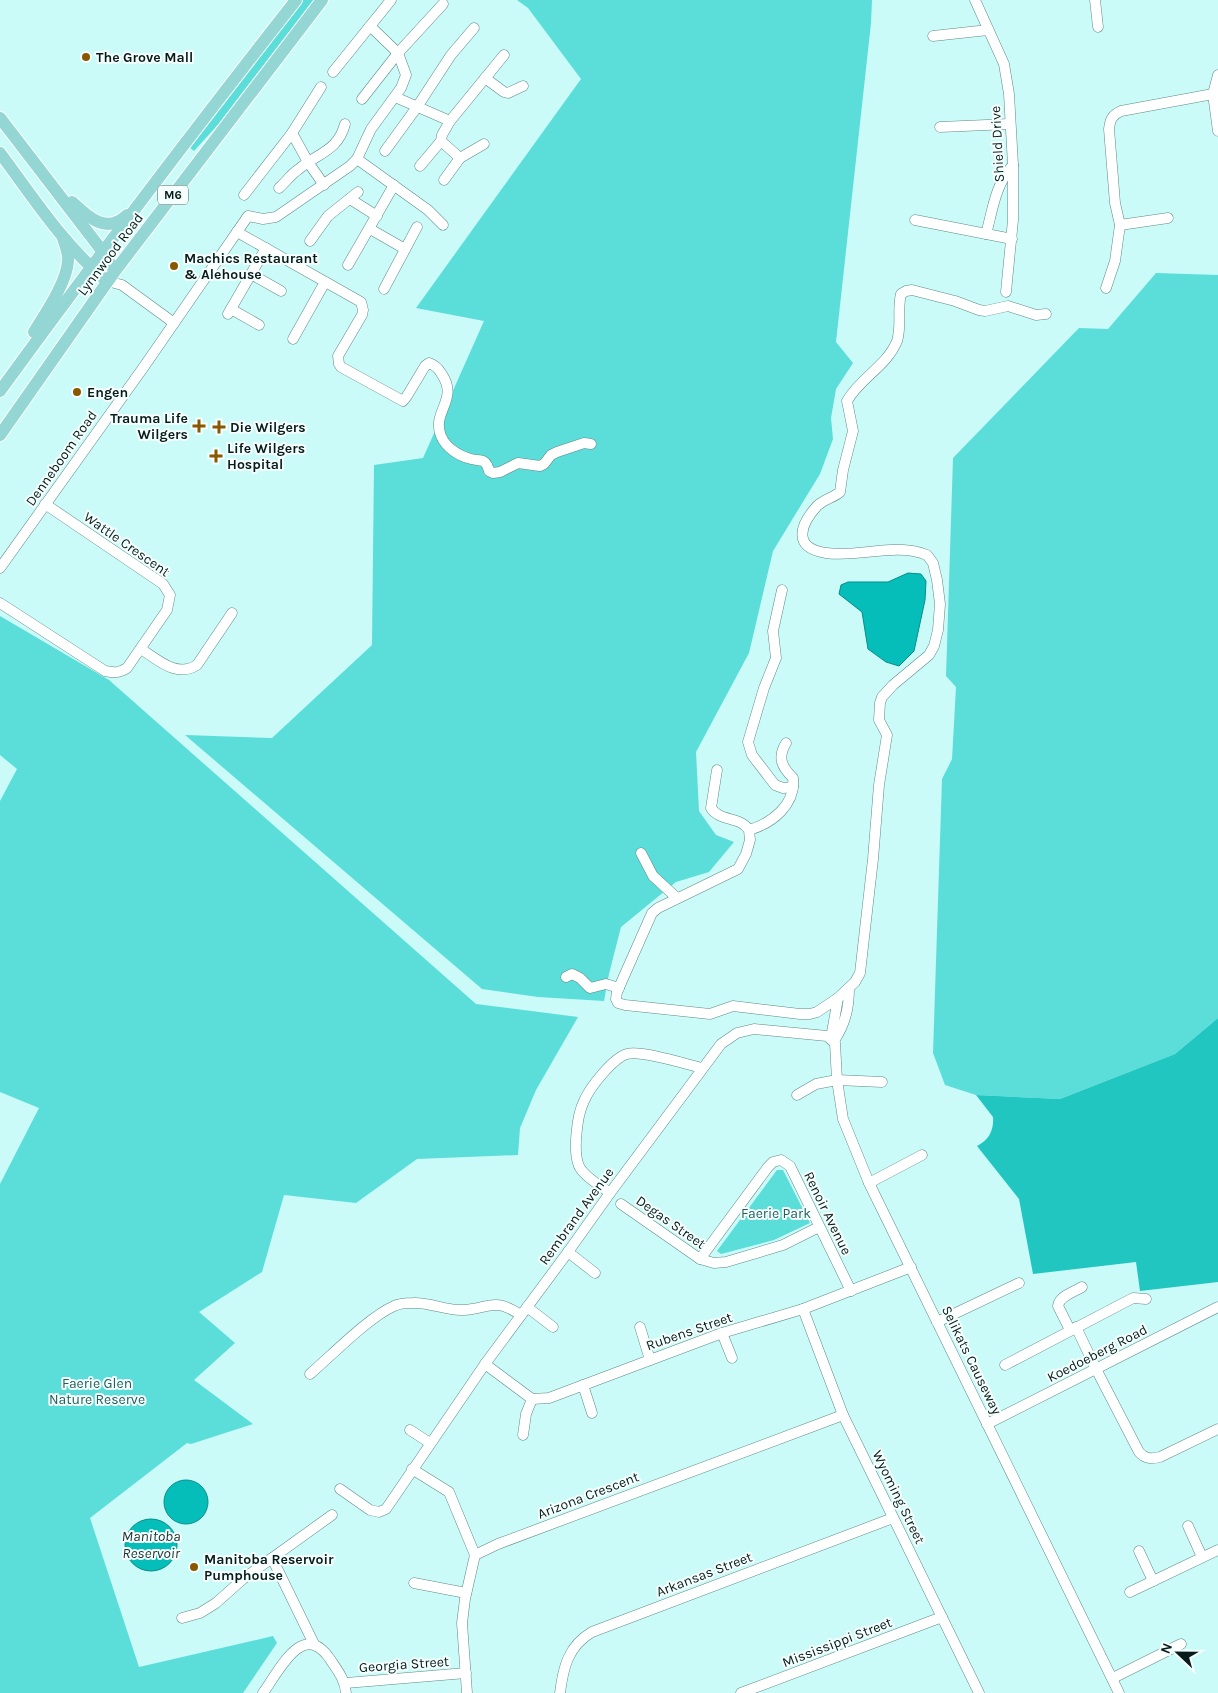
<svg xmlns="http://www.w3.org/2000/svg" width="1218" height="1693" viewBox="0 0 1218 1693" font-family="Karla,sans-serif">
	<rect width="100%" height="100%" fill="#cafbf8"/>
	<!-- green -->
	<g fill="#5bded9">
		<path d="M302,0H319L245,95L194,151L189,147Z"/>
		<path d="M517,0H872L871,23L836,342L853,363L836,389L831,418L833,439L820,474L773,551L749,653L696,752L699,811L716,835L734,842L709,872L676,882L621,927L609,974L604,1001L538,997L482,989L185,735L272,738L372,645L374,465L423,458L484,321L416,308L581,79L528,8Z"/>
		<path d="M1156,273L1218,275V1018L1175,1054L1060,1099L976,1095L945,1085L933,1053L942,779L952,759L956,687L946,676L953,458L1079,328L1108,329Z"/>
		<path d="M0,616L109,680L476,1004L578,1017L536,1090L520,1128L518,1155L417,1159L356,1203L284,1195L262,1272L199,1312L235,1343L194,1380L253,1424L191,1444L187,1443L90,1518L139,1667L273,1636L277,1643L243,1693H0V1184L39,1108L0,1092V801L17,769L0,755Z"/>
		<path d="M777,1170H783L810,1223L774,1240L721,1254L717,1251Z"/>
	</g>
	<!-- forest -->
	<path fill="#21c6c1" d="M1218,1018V1282L1140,1291L1136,1262L1033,1274L1019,1199L977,1146C989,1140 994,1130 993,1117L976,1095L1060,1099L1175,1054Z"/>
	<!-- water -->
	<g fill="#06beb9" stroke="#078d89">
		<path d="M908,573L921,574L926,581L925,600L914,651L899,666L886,662L868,649L862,612L839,594L841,585L848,582H888Z"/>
		<circle cx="186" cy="1502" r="22"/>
		<circle cx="151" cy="1545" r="26"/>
	</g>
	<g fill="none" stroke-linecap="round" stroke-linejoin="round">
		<!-- minor casing -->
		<g stroke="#5d8a88" stroke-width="11">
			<g id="minor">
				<path d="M975,0L1004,64L1009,94L1013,165V220L1006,292"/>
				<path d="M1095,0L1098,27"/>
				<path d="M933,36L988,30"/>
				<path d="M333,72L391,0"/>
				<path d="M1218,75L1213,94L1218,131"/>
				<path d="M485,78L504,92L508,93L523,86"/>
				<path d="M395,97L450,121L442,135L441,141L460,158L444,180"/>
				<path d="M362,99L398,53L443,4"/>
				<path d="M450,121L504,55"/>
				<path d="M940,127L1010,124"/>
				<path d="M292,133L308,162L324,185"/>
				<path d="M385,151L417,107L451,55L474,28"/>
				<path d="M460,158L484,144"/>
				<path d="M357,159L428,210L443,225"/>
				<path d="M420,166L441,141"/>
				<path d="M279,188C286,182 291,174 299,169C318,153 338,151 345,124"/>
				<path d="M244,195L292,133L321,87"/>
				<path d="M350,199L377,216"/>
				<path d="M915,220L1012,239"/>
				<path d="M1120,225L1168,218"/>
				<path d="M370,229L405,249"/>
				<path d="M237,232L361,302L363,310L362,315L338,356L339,364L341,367L403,401L407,396L425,366L429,363C435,365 438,368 441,373C460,400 431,411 441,436C446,448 459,456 471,459C475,460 480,460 483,461C487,463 488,467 489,471L493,473L500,472L518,463L540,466L544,464L551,455L557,452L584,443L591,444"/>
				<path d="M986,234C993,209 995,185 1013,165"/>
				<path d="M310,241L328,216L358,192"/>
				<path d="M348,265L394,185"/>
				<path d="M251,274L281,291"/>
				<path d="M107,281L122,285L174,323"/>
				<path d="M1106,288L1115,261L1120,225L1115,203L1109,129C1110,120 1112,115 1121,111L1213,94"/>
				<path d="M384,289L417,227"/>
				<path d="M231,309L259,325"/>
				<path d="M228,314L266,248"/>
				<path d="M293,339L325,282"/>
				<path d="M0,568L143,368L248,216L263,219L276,217L350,166L357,159L371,129L401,88L406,75L398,53L370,26"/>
				<path d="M782,590L773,631L776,658L764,688L748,742L752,755L775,785L783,788L793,787"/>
				<path d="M0,603L105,671C115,673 119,673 127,668L167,610L170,595L163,584L45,504"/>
				<path d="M141,649C158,660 177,678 197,665L232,613"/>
				<path d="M717,770L711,808C720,822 740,816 749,830L750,840L746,854L738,869L658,908L652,913L617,992L616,999L618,1003L625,1005L710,1014L733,1006L800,1014H810L817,1012L838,998L855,982L860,973L873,859L879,785L887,735L879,720L880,703L882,697L893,685L929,655L934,646L938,630L940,604L937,580L933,563L927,555C895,542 859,558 826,553C793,548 799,526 817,506C824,499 833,498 840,492L843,470L853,431L847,401C860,378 887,366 897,341C902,325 897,309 901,294L906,291L912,290L955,301L979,310L985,311L1008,306L1036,315L1046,314"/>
				<path d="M749,830C773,823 796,804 793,778C782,767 777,758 786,743"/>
				<path d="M641,853L653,876L677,898"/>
				<path d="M566,977L572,974L580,978L590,988L606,984L619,988"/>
				<path d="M831,1038L838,998"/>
				<path d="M834,1041C845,1024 849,1009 849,988"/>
				<path d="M797,1095L816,1084L837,1080L882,1082"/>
				<path d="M869,1183L922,1155"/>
				<path d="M610,1193C601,1186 586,1178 580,1168C572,1154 577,1115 584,1101C590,1087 613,1058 627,1054C642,1050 685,1064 702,1068"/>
				<path d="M621,1204L700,1259L714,1263L726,1262L783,1245L819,1227"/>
				<path d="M568,1252L595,1273"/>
				<path d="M700,1259L768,1167L773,1162L781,1160L790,1166L851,1291"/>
				<path d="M527,1307L553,1327"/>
				<path d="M803,1309L843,1415L979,1693"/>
				<path d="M937,1322L1019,1283"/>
				<path d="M640,1327L650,1360"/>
				<path d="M1076,1327L1096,1369L1139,1452C1145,1459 1151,1459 1160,1457L1218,1429"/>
				<path d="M1070,1330L1058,1306C1059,1296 1074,1292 1082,1287"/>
				<path d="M722,1333L732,1358"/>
				<path d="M485,1364L532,1399L549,1398L722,1333L803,1309L911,1267"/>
				<path d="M1005,1365L1133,1298L1146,1299"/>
				<path d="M310,1374C332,1355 369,1317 394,1306C400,1303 407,1303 413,1303C430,1302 446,1311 463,1310C491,1308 493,1297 521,1315"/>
				<path d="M583,1385L592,1413"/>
				<path d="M987,1424L1218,1307"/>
				<path d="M410,1430L430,1443"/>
				<path d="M523,1435L526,1414L532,1399"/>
				<path d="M412,1469L449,1492L475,1555"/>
				<path d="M340,1489L370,1510L379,1512L386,1509L485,1364L568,1252L610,1193L721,1044L737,1033L754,1029L827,1036L835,1043L837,1080L843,1119L869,1183L1119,1693"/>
				<path d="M1188,1526L1202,1557"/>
				<path d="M1139,1551L1153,1581"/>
				<path d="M272,1558L314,1644"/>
				<path d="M414,1583L466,1593"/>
				<path d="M1130,1592L1218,1550"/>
				<path d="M182,1618L200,1613L216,1603L243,1579L332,1515"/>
				<path d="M1113,1678L1181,1644"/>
				<path d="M346,1683L466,1673"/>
				<path d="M263,1693C279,1671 303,1619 330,1659C337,1670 345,1679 346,1693"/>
				<path d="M467,1693L462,1623L465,1599L475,1555L498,1544L843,1415"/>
				<path d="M560,1693C563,1668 568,1646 592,1632L893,1518"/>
				<path d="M741,1693L942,1617"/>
			</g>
		</g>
		<!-- major casing -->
		<g stroke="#fff" stroke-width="14">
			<g id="major">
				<path d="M0,118L103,252L115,271"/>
				<path d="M0,153C33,197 64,246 107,281"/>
				<path d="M72,202C88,217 106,235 127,215"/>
				<path d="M34,332C45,314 67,282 68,261C69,254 65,245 63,238"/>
				<path d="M0,391C96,259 195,129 296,0"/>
				<path d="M0,435L115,271L322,0"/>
			</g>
		</g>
		<!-- minor -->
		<use href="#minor" stroke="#fff" stroke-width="10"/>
		<!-- major -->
		<use href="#major" stroke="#93d6d4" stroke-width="12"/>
	</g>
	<!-- markers -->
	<g fill="#885700" stroke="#f5fffe" stroke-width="2">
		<circle cx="86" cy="57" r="5"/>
		<circle cx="174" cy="266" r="5"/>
		<circle cx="77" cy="392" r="5"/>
		<path d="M196.5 418.5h5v5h5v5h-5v5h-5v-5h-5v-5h5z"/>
		<path d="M216.5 419.5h5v5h5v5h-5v5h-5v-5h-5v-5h5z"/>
		<path d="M213.5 448.5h5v5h5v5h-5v5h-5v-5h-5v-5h5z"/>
		<circle cx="194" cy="1567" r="5"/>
	</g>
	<g text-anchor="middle" stroke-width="4" stroke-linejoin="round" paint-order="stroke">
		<!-- shield labels -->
		<rect fill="#f5fffe" stroke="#4f5f5e" stroke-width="1" x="158" y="185.5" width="30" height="19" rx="4"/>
		<g font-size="12" font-weight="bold" fill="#081b1a">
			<text x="173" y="199">M6</text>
		</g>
		<!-- poi labels -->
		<g font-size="14" font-weight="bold" fill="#081b1a" stroke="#f5fffe" text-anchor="start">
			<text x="96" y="62">The Grove Mall</text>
			<text x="184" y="263">Machics Restaurant<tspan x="184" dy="16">&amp; Alehouse</tspan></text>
			<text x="87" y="397">Engen</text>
			<text x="188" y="423" text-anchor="end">Trauma Life<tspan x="188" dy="16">Wilgers</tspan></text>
			<text x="230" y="432">Die Wilgers</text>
			<text x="227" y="453">Life Wilgers<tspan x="227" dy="16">Hospital</tspan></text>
			<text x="204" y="1564">Manitoba Reservoir<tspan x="204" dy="16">Pumphouse</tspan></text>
		</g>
		<!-- street labels -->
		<g font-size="14" fill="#081b1a" stroke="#f5fffe">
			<text transform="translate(997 144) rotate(-93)" y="5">Shield Drive</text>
			<text transform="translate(110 254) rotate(-53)" y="5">Lynnwood Road</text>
			<text transform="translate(61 458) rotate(-55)" y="5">Denneboom Road</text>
			<text transform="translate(127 544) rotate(35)" y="5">Wattle Crescent</text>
			<text transform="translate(828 1213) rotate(64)" y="5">Renoir Avenue</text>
			<text transform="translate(576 1216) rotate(-54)" y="5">Rembrand Avenue</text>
			<text transform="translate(671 1222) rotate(35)" y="5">Degas Street</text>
			<text transform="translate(689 1331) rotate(-19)" y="5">Rubens Street</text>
			<text transform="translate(1097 1353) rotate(-27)" y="5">Koedoeberg Road</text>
			<text transform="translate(972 1360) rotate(64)" y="5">Selikats Causeway</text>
			<text transform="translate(588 1495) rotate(-21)" y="5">Arizona Crescent</text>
			<text transform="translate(899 1497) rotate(64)" y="5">Wyoming Street</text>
			<text transform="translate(704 1574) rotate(-21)" y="5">Arkansas Street</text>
			<text transform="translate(837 1642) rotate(-21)" y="5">Mississippi Street</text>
			<text transform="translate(404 1664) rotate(-4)" y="5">Georgia Street</text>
		</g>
		<!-- park labels -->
		<g font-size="14" fill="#225f5c" stroke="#f5fffe">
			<text x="776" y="1218">Faerie Park</text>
			<text x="97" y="1388">Faerie Glen<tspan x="97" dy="16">Nature Reserve</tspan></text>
		</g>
		<!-- water labels -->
		<g font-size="15" font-style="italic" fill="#1b3332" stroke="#f5fffe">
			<text x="151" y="1541">Manitoba<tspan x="151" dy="17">Reservoir</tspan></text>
		</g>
	</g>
	<!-- north arrow -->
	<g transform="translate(1178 1653) rotate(292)" stroke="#f5fffe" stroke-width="4" paint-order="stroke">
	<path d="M0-4L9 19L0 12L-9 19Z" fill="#081b1a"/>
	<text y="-8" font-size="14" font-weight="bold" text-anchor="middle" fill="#081b1a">N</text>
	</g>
</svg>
